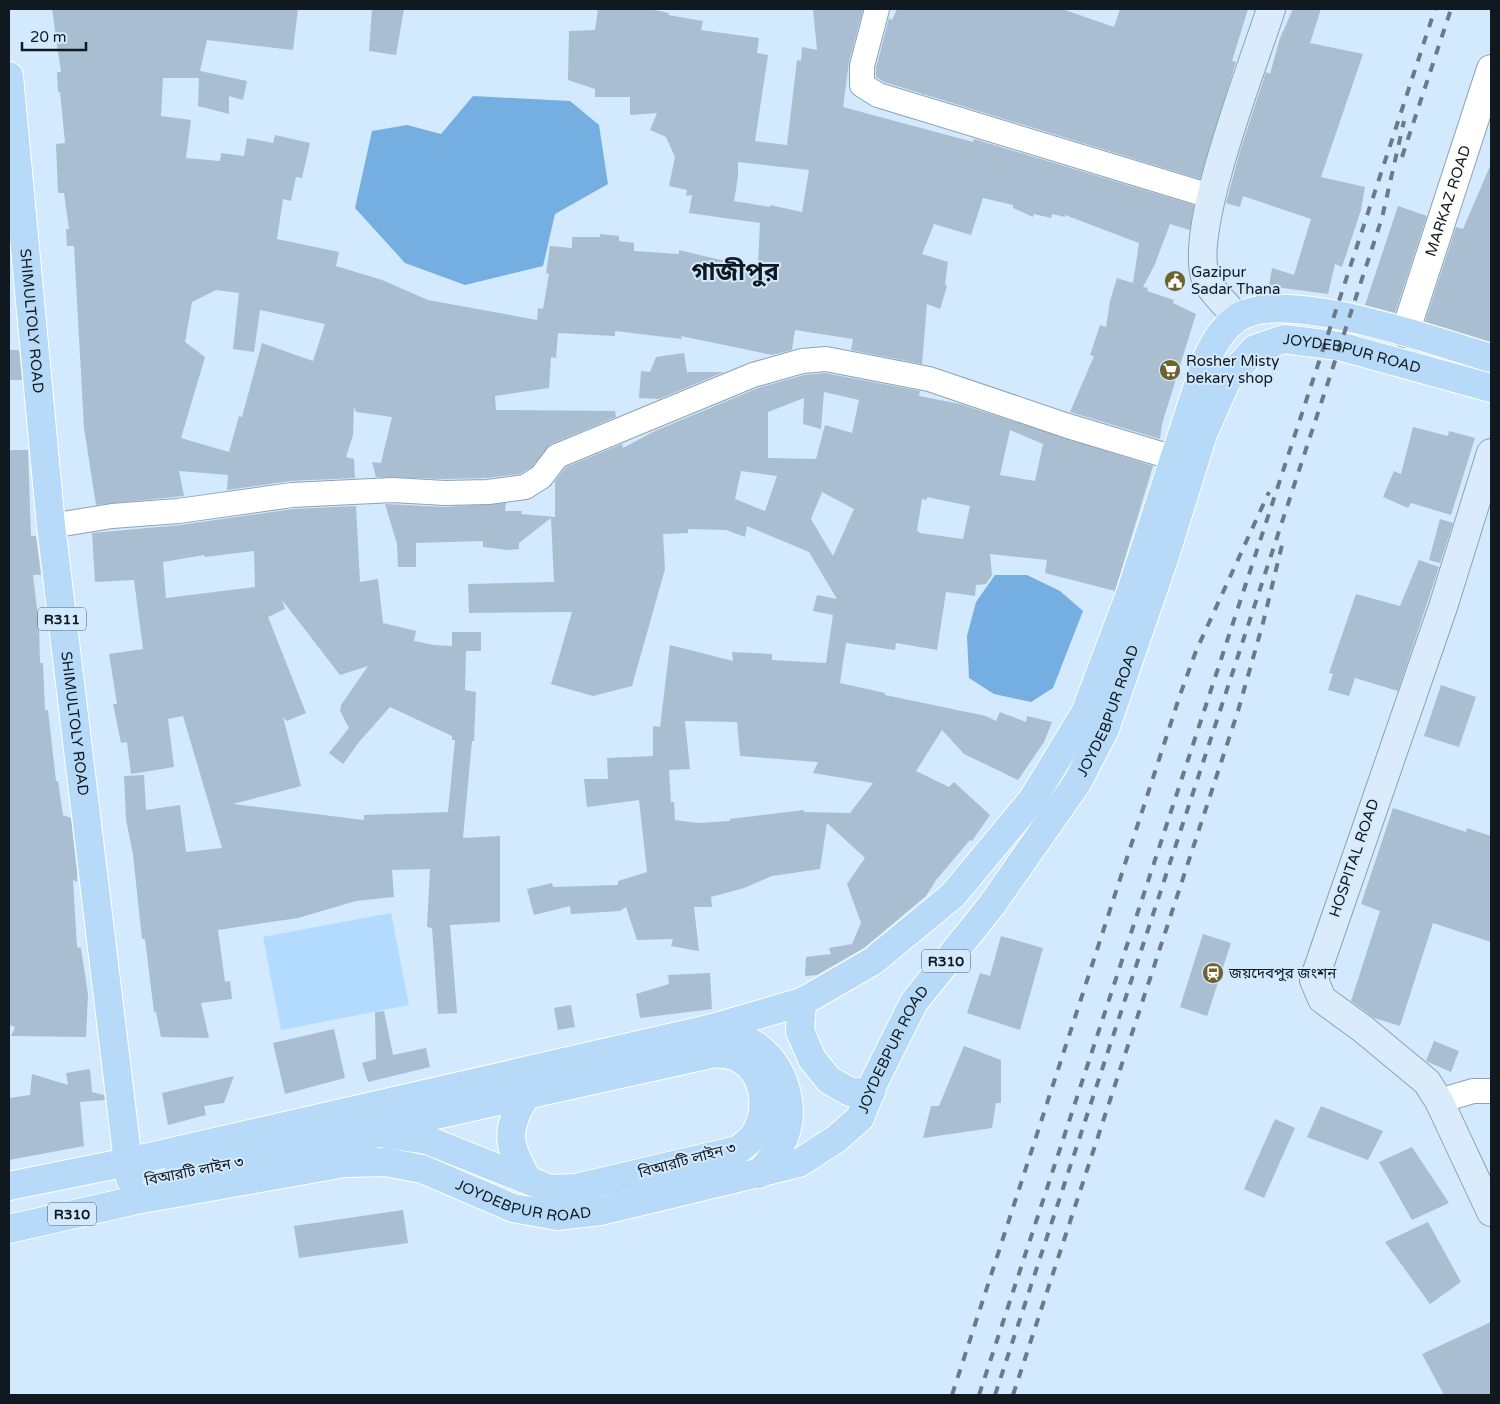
<svg xmlns="http://www.w3.org/2000/svg" width="1500" height="1404" viewBox="0 0 1500 1404" font-family="'Varela Round','Noto Sans Bengali',sans-serif">
	<rect width="100%" height="100%" fill="#d3e9fd"/>
	<!-- green -->
	<path fill="#b2dbff" d="M391,913L409,1005L281,1030L263,937Z"/>
	<!-- water -->
	<g fill="#75afe1">
		<path d="M473,96L570,101L599,125L608,184L555,214L543,266L465,285L405,263L355,208L372,131L407,125L441,134Z"/>
		<path d="M995,575H1027L1060,591L1083,611L1053,688L1031,702L994,694L969,678L967,636L976,602Z"/>
	</g>
	<!-- building -->
	<g fill="#a9bed1" fill-rule="evenodd">
		<path d="M52,9H298L293,50L207,40L200,71L247,81L243,100L229,96V114L198,106L199,76V78H163L161,116L191,120L186,158L220,161L221,153L244,156L247,138L273,143L275,135L310,143L302,178L296,177L291,201L283,199L277,239L339,252L336,266L382,280L428,300L537,320L538,308L543,309L549,274L546,273L550,246L572,248V237H600V234L619,236V241L634,243V251L679,254V250L750,267L751,264L758,265L760,223L689,213L692,195L686,196L687,190L669,186L675,157L666,137L650,130L657,113L630,115V97H595V89L568,80L569,31L595,30L598,9H650L669,13L668,15L703,21L701,30L759,38L757,53L768,55L755,141L787,145L797,60L801,61L802,47L817,50L813,9L863,10L849,62L843,107L973,142L974,139L1194,205L1190,230L1170,224L1155,264L1143,287L1148,288L1147,291L1174,300L1173,303L1196,314L1162,424L1160,439L1070,412L1094,356L1090,355L1100,325L1106,327L1110,301L1117,278L1133,283L1139,243L1065,215V217L1052,214L1051,218L1034,214L1033,217L1013,208V205L983,198L971,235L934,224L922,254L948,262L945,285L947,286L940,309L927,304L922,364L851,350L853,339L795,330L792,350L772,355L681,336L682,339L615,331V336L558,333L556,358L551,357L549,388L495,396L496,410L615,411L616,417L551,444L532,467L520,474L487,478L445,479L376,477L372,462L381,463L392,417L356,412L354,406L353,435L346,457L354,459L355,478L291,481L227,490L228,475L179,471L184,496L96,505L84,428L74,246H67L66,229H69L64,193H58L56,144L65,143L60,92H58L57,72H61ZM738,162L809,170L802,212L770,205V207L734,201L738,177ZM216,290L239,293L233,349L254,352L260,310L325,324L313,361L262,343L242,417L239,416L229,452L181,438L205,357L185,342L192,302Z"/>
		<path d="M372,9H404L396,55L369,51Z"/>
		<path d="M897,9H1062L1114,27L1120,9H1248L1232,61L1236,62L1200,179L884,82L876,77V68L889,18L892,20Z"/>
		<path d="M1293,9H1321L1310,43L1363,54L1321,177L1365,187L1361,210L1342,267L1335,264L1328,294L1269,286L1272,268L1294,275L1311,219L1243,196L1240,207L1226,203L1240,151L1266,72L1270,74L1280,38Z"/>
		<path d="M1491,164V342L1425,322L1456,227L1463,229Z"/>
		<path d="M1398,206L1427,216L1395,313L1365,305Z"/>
		<path d="M9,350H19L22,380H9Z"/>
		<path d="M684,353L687,372H724L659,399L639,398L641,371L650,372L656,357Z"/>
		<path d="M825,373L920,391L919,396L960,404L1153,466L1115,591L1045,573L1047,560L990,554L992,575L986,584L976,585L975,596L946,592L937,650L896,643L895,650L846,643L840,683L885,693V695L986,716L996,721L1000,712L1026,722L1027,716L1052,722L1044,742L1018,780L964,754L942,730L916,771L949,787L954,782L990,815L972,841L970,840L936,880L926,896L864,948L817,975L805,976L806,957L831,954L829,948L852,944L861,923L847,884L865,858L827,823L820,869L772,876L744,888L711,897L712,907H694L699,951L671,946L673,939L637,940L626,907L620,911L571,914L570,906L534,915L527,889L552,883L553,887L618,885V881L647,872L639,800L587,807L584,779H608L607,758L653,756V726L660,727L670,645L733,661L732,652L772,654V660L826,663L833,615L813,611L817,595L837,599L809,552L747,526L745,537L726,530L688,529V533L663,534L665,569L632,686L593,696L551,684L572,612L469,613L468,584L554,582L551,518L519,543V549L507,550L483,547V541L416,543V567H398L397,544L385,504L445,507L506,503L505,511H522L521,514L555,517V481L566,467L622,444L623,448L655,431L758,388L804,375ZM824,392L859,400L852,433L825,425L816,459L768,458V412L804,398L803,424L821,429ZM1010,430L1043,444L1035,481L1000,475ZM741,471L777,476L765,511L735,499ZM822,492L854,509L833,556L811,519ZM927,497L970,506L963,539L920,533L917,530L922,499L927,500ZM685,721L737,722L740,756L818,762L813,773L873,783L850,813L804,812V810L730,819V821L698,823L675,820L674,802H671L669,770L690,769Z"/>
		<path d="M1413,427L1448,436L1449,431L1475,438L1451,515L1411,503L1408,508L1383,497L1394,471L1401,474Z"/>
		<path d="M9,450H28L31,536H36L41,575H33L39,626L40,663H43L45,710H48L56,781H58L63,815L71,818L77,872V882L73,880L77,947L81,948L88,995L86,1037L11,1036L15,1027L9,1025Z"/>
		<path d="M356,506L360,582L378,579L383,623L416,631L414,641L434,645L452,646V632H481V651H466L465,690L476,692L474,741H472L463,838L500,836V922L450,925L457,1013L438,1014L432,928L427,927L430,869L392,870L394,897L356,901L298,918L218,930L225,982L230,981L232,999L201,1003L209,1038L161,1037L156,1012H154L145,939H142L133,855L126,819L124,776L144,775L146,810L180,805L186,852L222,848L183,716L168,719L174,767L131,774L127,742L121,743L113,704H117L109,654L143,649L134,580L95,582L92,533L180,525L293,509ZM254,551L255,587L166,598L163,562L204,555L205,557ZM282,600L340,675L368,666L341,705L340,711L349,728L329,753L343,764L359,742L390,707L452,736V740H455L448,812L364,815V820L233,804L301,786L283,717L287,721L306,713L268,617L285,609Z"/>
		<path d="M1440,519L1453,523L1440,563L1429,560Z"/>
		<path d="M1419,560L1439,567L1398,691L1355,678L1349,696L1328,690L1333,674L1329,673L1356,594L1400,606Z"/>
		<path d="M1441,685L1476,697L1459,747L1424,736Z"/>
		<path d="M1393,808L1466,832L1467,828L1491,836V942L1433,923L1400,1026L1374,1018L1351,1001L1380,911L1361,904Z"/>
		<path d="M1203,934L1231,943L1207,1016L1180,1007Z"/>
		<path d="M1001,936L1043,948L1020,1030L967,1013L980,973L990,976Z"/>
		<path d="M710,973L712,1009L640,1018L636,994L669,984L668,975Z"/>
		<path d="M571,1005L575,1027L558,1030L554,1008Z"/>
		<path d="M384,1011L393,1055L426,1048L430,1067L368,1082L362,1063L376,1059L375,1012Z"/>
		<path d="M334,1029L345,1078L285,1094L273,1043Z"/>
		<path d="M1434,1041L1459,1051L1451,1072L1426,1061Z"/>
		<path d="M964,1046L1001,1060V1103H996L992,1128L923,1138L931,1106H939Z"/>
		<path d="M90,1069L92,1092L104,1095L105,1100L80,1102L84,1146L9,1160V1098L30,1095L32,1074L68,1085L66,1073Z"/>
		<path d="M234,1076L224,1103L204,1106L206,1115L168,1125L162,1093Z"/>
		<path d="M1321,1106L1383,1131L1368,1160L1307,1137Z"/>
		<path d="M1275,1119L1295,1128L1264,1198L1244,1189Z"/>
		<path d="M1412,1147L1449,1203L1412,1220L1379,1162Z"/>
		<path d="M403,1210L408,1243L299,1258L294,1226Z"/>
		<path d="M1428,1222L1461,1282L1430,1304L1385,1242Z"/>
		<path d="M1491,1322V1395H1444L1422,1354Z"/>
	</g>
	<g fill="none" stroke-linecap="round" stroke-linejoin="round">
		<!-- minor casing -->
		<g stroke="#8ea2b5" stroke-width="26">
			<g id="minor">
				<path d="M877,9L862,66V85L878,95L1210,196"/>
				<path d="M51,526L112,516L178,511L292,495L393,490L445,493L488,492L525,487L541,477L557,456L753,375L802,361L826,359L929,379L1068,426L1174,458"/>
				<path d="M1439,1101L1473,1091H1491"/>
			</g>
		</g>
		<!-- tertiary casing -->
		<g stroke="#8ea2b5" stroke-width="30">
			<g id="tertiary">
				<path id="s1" d="M1405,333L1491,69"/>
			</g>
		</g>
		<!-- secondary casing -->
		<g stroke="#8ea2b5" stroke-width="30">
			<g id="secondary">
				<path d="M1237,317C1229,308 1210,290 1206,279C1187,231 1254,63 1271,9"/>
				<path d="M1491,453L1443,607L1314,980L1322,999L1363,1029L1427,1082L1439,1101L1491,1212"/>
			</g>
		</g>
		<!-- primary casing -->
		<g stroke="#fff" stroke-width="30">
			<g id="primary">
				<path id="s2" d="M9,76L51,526L130,1179"/>
				<path d="M802,1002L800,1031L812,1059L829,1080L850,1092H871"/>
				<path d="M713,1028C728,1033 747,1038 759,1048C787,1070 798,1114 780,1146C775,1156 766,1165 759,1174"/>
				<path d="M526,1096C504,1130 508,1146 528,1180"/>
				<path d="M178,1174L379,1133L422,1118L715,1053C721,1054 729,1054 734,1056C766,1069 771,1110 753,1137C749,1142 742,1146 738,1150L576,1188L550,1189L427,1140L379,1133"/>
				<path d="M9,1186L128,1162L713,1028L802,1002L873,961L953,895L1032,800L1085,713L1129,597L1207,358C1214,343 1222,329 1236,319C1280,285 1439,343 1491,358"/>
				<path id="s3" d="M9,1229L136,1200L345,1163L386,1162L422,1169L513,1208L557,1216L601,1211L799,1163L836,1139L860,1118L875,1080L914,1002L991,906L1077,783L1105,729L1164,559L1203,434L1227,380L1255,349L1284,339L1339,346L1491,388"/>
			</g>
		</g>
		<!-- minor -->
		<use href="#minor" stroke="#fff" stroke-width="24"/>
		<!-- tertiary -->
		<use href="#tertiary" stroke="#fff" stroke-width="28"/>
		<!-- secondary -->
		<use href="#secondary" stroke="#daecfc" stroke-width="28"/>
		<!-- primary -->
		<use href="#primary" stroke="#b6daf8" stroke-width="28"/>
		<!-- rail -->
		<g stroke="#6c7a87" stroke-width="4" stroke-dasharray="9 9" stroke-linecap="butt">
			<path d="M1402,157L1451,9"/>
			<path d="M952,1395L1180,695L1196,651L1269,492"/>
			<path d="M979,1395L1435,9"/>
			<path d="M995,1395L1382,218L1404,121"/>
			<path d="M1013,1395L1238,711L1263,623L1284,537"/>
		</g>
	</g>
	<!-- icons -->
	<defs>
		<g id="civic-disc" transform="scale(1.125)"><circle r="9.5" fill="#6f622f" stroke="#d3e9fd"/><path d="M-.6-6.5H3V-4.5H.6V-3L4-1V1h2V6H-6V1h2V-1L-.6-3ZM-1.2 2.5V6h2.4V2.5Z" fill="#fff"/></g>
		<g id="supermarket-disc" transform="scale(1.125)"><circle r="9.5" fill="#6f622f" stroke="#d3e9fd"/><path d="M-6-5.5h2.5l.6 2H6L4.5 2H-2.5L-4.4-4H-6ZM-1.5 3.2a1.3 1.3 0 1 0 .1 0ZM3 3.2a1.3 1.3 0 1 0 .1 0Z" fill="#fff"/></g>
		<g id="station-disc" transform="scale(1.125)"><circle r="9.5" fill="#6f622f" stroke="#d3e9fd"/><path d="M-3-6H3Q5-6 5-4V2Q5 4 3 4L4.5 6H3L1.5 4h-3L-3 6H-4.5L-3 4Q-5 4-5 2V-4Q-5-6-3-6ZM-3.5-4v3h7v-3ZM-3.5 1v1.5H-2V1ZM2 1v1.5H3.5V1Z" fill="#fff"/></g>
	</defs>
	<g fill-rule="evenodd">
		<use href="#civic-disc" x="1175" y="281"/>
		<use href="#supermarket-disc" x="1170" y="370"/>
		<use href="#station-disc" x="1213" y="973"/>
	</g>
	<g text-anchor="middle" stroke-width="4" stroke-linejoin="round" paint-order="stroke">
		<!-- shield labels -->
		<g fill="#d3e9fd" stroke="#4b5762" stroke-width="1">
			<rect x="38" y="607.5" width="48" height="23" rx="4"/>
			<rect x="922" y="949.5" width="48" height="23" rx="4"/>
			<rect x="48" y="1202.5" width="48" height="23" rx="4"/>
		</g>
		<g font-size="14" font-weight="bold" fill="#111920">
			<text x="62" y="624">R311</text>
			<text x="946" y="966">R310</text>
			<text x="72" y="1219">R310</text>
		</g>
		<!-- street labels -->
		<g font-size="15" fill="#111920" stroke="#d3e9fd">
			<text dy="5" stroke="none"><textPath href="#s1" startOffset="139">MARKAZ ROAD</textPath></text>
			<text dy="5" stroke="none"><textPath href="#s2" startOffset="246">SHIMULTOLY ROAD</textPath></text>
			<text dy="5" stroke="none"><textPath href="#s3" startOffset="1862">JOYDEBPUR ROAD</textPath></text>
			<text dy="5" stroke="none"><textPath href="#s3" startOffset="1368">JOYDEBPUR ROAD</textPath></text>
			<text dy="5" stroke="none"><textPath href="#s2" startOffset="651">SHIMULTOLY ROAD</textPath></text>
			<text transform="translate(1354 858) rotate(-71)" y="5">HOSPITAL ROAD</text>
			<text dy="5" stroke="none"><textPath href="#s3" startOffset="964">JOYDEBPUR ROAD</textPath></text>
			<text transform="translate(687 1160) rotate(-15)" y="5">বিআরটি লাইন ৩</text>
			<text transform="translate(194 1171) rotate(-11)" y="5">বিআরটি লাইন ৩</text>
			<text dy="5" stroke="none"><textPath href="#s3" startOffset="528">JOYDEBPUR ROAD</textPath></text>
		</g>
		<!-- poi labels -->
		<g font-size="15" fill="#111920" stroke="#d3e9fd" text-anchor="start">
			<text x="1191" y="277">Gazipur<tspan x="1191" dy="17">Sadar Thana</tspan></text>
			<text x="1186" y="366">Rosher Misty<tspan x="1186" dy="17">bekary shop</tspan></text>
			<text x="1229" y="978">জয়দেবপুর জংশন</text>
		</g>
		<!-- town labels -->
		<g font-size="25" font-weight="bold" fill="#111920" stroke="#d3e9fd">
			<text x="735" y="280">গাজীপুর</text>
		</g>
	</g>
	<!-- border -->
	<rect width="1500" height="1404" fill="none" stroke="#111920" stroke-width="20"/>
	<!-- scale -->
	<path d="M22 42v8h64v-8" fill="none" stroke="#111920" stroke-width="2.5"/>
	<text x="30" y="42" font-size="15" fill="#111920" stroke="#d3e9fd" stroke-width="4" paint-order="stroke">20 m</text>
</svg>
